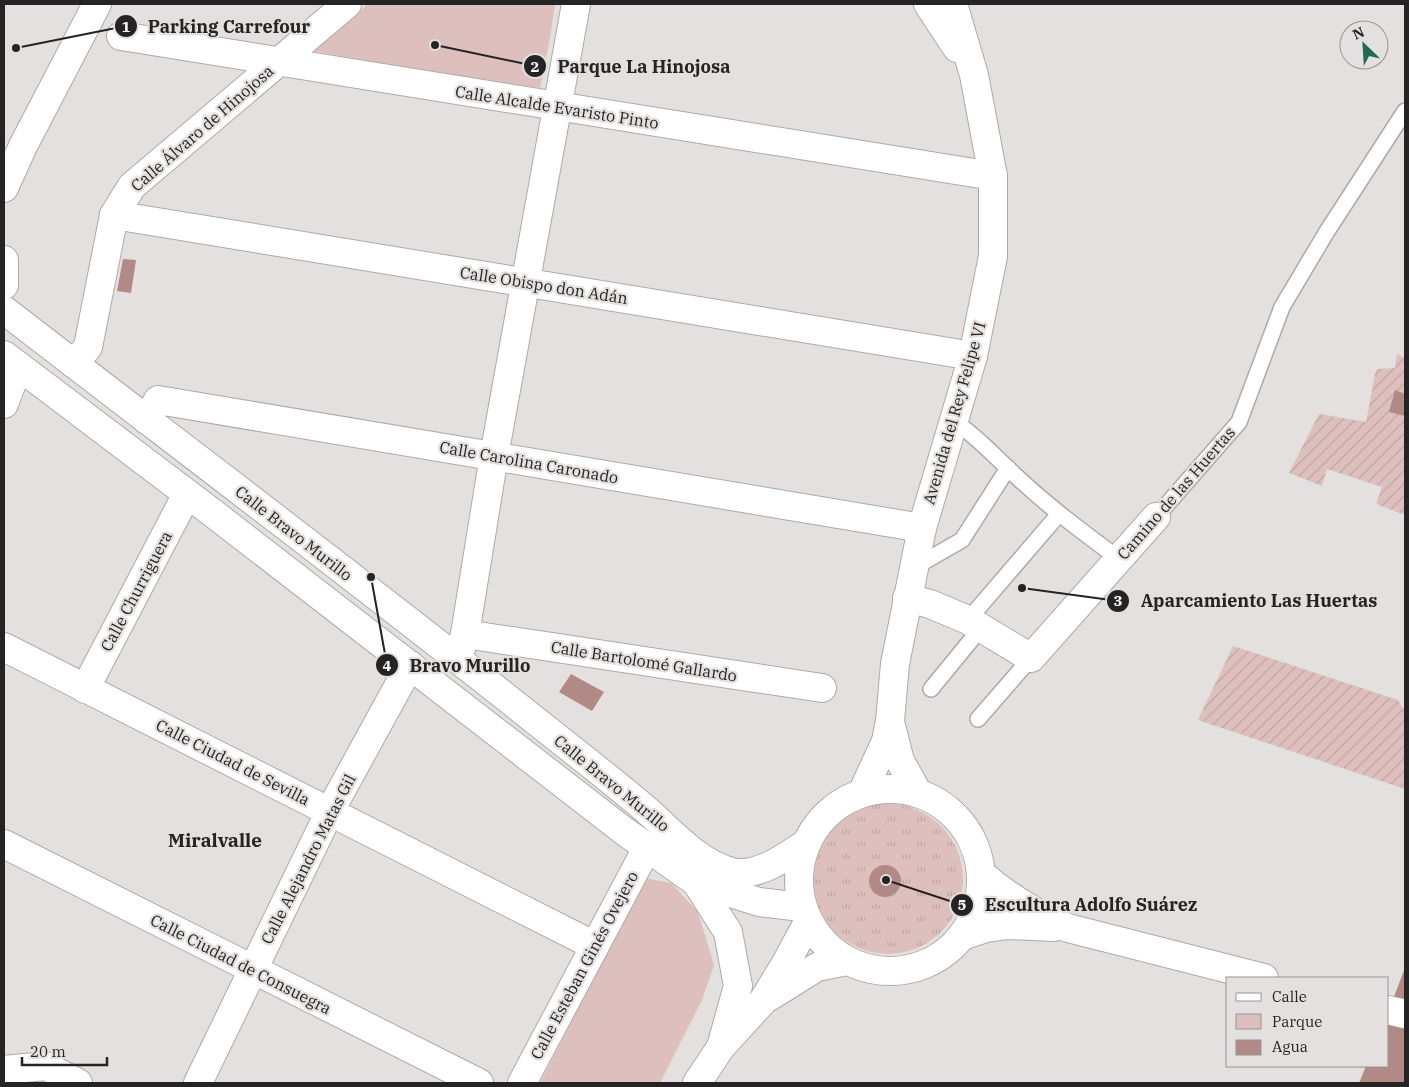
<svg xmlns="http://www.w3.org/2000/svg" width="1409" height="1087" viewBox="0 0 1409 1087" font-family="'IBM Plex Serif',serif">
	<defs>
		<pattern id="grass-tufts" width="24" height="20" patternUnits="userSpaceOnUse" patternTransform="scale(1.25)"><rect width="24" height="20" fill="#ddc0bd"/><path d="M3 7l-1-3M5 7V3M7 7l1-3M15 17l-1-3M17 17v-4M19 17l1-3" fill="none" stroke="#bea5a2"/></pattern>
		<pattern id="garden-furrows" width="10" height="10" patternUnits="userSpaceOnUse" patternTransform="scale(1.25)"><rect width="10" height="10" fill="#ddc0bd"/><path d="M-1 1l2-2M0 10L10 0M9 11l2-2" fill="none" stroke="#bea5a2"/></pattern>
	</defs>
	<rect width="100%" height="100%" fill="#e4e0df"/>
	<!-- grass -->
	<circle fill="url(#grass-tufts)" cx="888" cy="879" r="75"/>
	<!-- park -->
	<g fill="#ddc0bd">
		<path d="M368,4H555L550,38L540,88L451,76L313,51Z"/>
		<path d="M645,878L671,883L698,912L714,965L702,1000L660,1083H540Z"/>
	</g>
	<!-- garden -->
	<g fill="url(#garden-furrows)">
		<path d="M1397,354L1405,358V515L1376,504L1382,487L1327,469L1322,486L1289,473L1319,414L1366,422L1375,374L1377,369L1395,368Z"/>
		<path d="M1233,646L1398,700L1405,711V789L1198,720Z"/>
	</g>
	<!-- water -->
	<g fill="#b18985">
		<path d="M123,259L136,260L131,293L117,291Z"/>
		<path d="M1395,390L1405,394V416L1389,412Z"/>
		<path d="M571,674L604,692L592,711L559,692Z"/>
		<circle cx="885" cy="881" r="16"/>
		<path d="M1405,968V1083H1359L1366,1066H1388V1012Z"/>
	</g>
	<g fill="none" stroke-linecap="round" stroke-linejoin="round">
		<!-- lane casing -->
		<g stroke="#aea9a9" stroke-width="18">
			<g id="lane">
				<path d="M954,421C979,438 995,457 1017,477C1049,507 1084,533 1119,559"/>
				<path d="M1156,517L1239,422L1282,307L1326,233L1405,111"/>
				<path d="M913,568L962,540L1008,468"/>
				<path d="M968,620L1059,514"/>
				<path d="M931,689L981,628"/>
				<path d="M978,719L1031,658"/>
			</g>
		</g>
		<!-- street casing -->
		<g stroke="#aea9a9" stroke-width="30">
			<g id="street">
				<path d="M121,36L993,176"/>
				<path d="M4,188L23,146L97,4"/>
				<path d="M114,215L973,356"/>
				<path d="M4,260V285"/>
				<path d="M4,310C183,448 364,584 541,725C575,752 610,779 643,807C670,830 697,863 732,872C756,878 786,857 805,844"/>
				<path d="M4,355L214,514L624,831L696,882L759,902L802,907"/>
				<path d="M74,364L88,347L114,215L132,186L347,4"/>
				<path d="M4,404L18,367"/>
				<path d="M147,420L158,400L922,528"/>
				<path d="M907,598L930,604L968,620L1031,658L1156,517"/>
				<path d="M465,634L822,688"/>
				<path d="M4,647L595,946"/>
				<path d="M458,659L465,634L494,456L576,4"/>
				<path d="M85,689L187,494"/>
				<path d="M4,844L479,1083"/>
				<path d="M696,882L728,932L738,986L721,1047"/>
				<path d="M4,1070L46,1066L78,1083"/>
				<path d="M198,1083L330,811L410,665"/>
				<path d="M522,1083L647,848"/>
			</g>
		</g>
		<!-- secondary casing -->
		<g stroke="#aea9a9" stroke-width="30">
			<g id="secondary">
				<path d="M769,997L817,967L847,961"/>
				<path d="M697,1083L721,1047L763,1001L786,963L808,922"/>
			</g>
		</g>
		<!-- primary casing -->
		<g stroke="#aea9a9" stroke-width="30">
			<g id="primary">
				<path d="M928,4L957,48"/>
				<path d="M890,722L900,761L918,793"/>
				<circle cx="890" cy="880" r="91"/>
				<path d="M862,793L886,741L890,721L895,664L922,528L973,356L993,256V176L974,75L953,4"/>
				<path d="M981,874C1008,897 1035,914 1068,928L1264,978"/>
				<path d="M962,936L986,928L1008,925L1054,927"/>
				<path d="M1388,1010L1405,1014"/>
			</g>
		</g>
		<!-- lane -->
		<use href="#lane" stroke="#fff" stroke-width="15"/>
		<!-- street -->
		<use href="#street" stroke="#fff" stroke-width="28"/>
		<!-- secondary -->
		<use href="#secondary" stroke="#fff" stroke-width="28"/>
		<!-- primary -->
		<use href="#primary" stroke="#fff" stroke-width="28"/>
	</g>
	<g text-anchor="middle" stroke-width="4.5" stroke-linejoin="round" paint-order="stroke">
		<!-- street labels -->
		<g font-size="16" fill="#252323" stroke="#e4e0df">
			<text transform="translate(557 107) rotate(9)" y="6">Calle Alcalde Evaristo Pinto</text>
			<text transform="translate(202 128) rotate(-41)" y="6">Calle Álvaro de Hinojosa</text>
			<text transform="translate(544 285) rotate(9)" y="6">Calle Obispo don Adán</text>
			<text transform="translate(954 413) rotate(-74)" y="6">Avenida del Rey Felipe VI</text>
			<text transform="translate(529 462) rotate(10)" y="6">Calle Carolina Caronado</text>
			<text transform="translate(1176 493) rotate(-49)" y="6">Camino de las Huertas</text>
			<text transform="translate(294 533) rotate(38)" y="6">Calle Bravo Murillo</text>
			<text transform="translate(136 591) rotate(-62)" y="6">Calle Churriguera</text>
			<text transform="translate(644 661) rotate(9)" y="6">Calle Bartolomé Gallardo</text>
			<text transform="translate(233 762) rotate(27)" y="6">Calle Ciudad de Sevilla</text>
			<text transform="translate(612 783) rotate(39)" y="6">Calle Bravo Murillo</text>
			<text transform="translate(308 859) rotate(-63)" y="6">Calle Alejandro Matas Gil</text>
			<text transform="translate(241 964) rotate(27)" y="6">Calle Ciudad de Consuegra</text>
			<text transform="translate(584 965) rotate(-62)" y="6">Calle Esteban Ginés Ovejero</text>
		</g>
		<!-- quarter labels -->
		<g font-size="19" font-weight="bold" fill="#252323" stroke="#e4e0df">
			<text x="215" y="847">Miralvalle</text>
		</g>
	</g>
	<!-- callouts -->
	<path fill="none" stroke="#252323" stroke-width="2" d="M16 48L126 26M435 45L535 66M1022 588L1118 601M371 577L387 665M886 880L962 905"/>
	<g fill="#252323" stroke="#e4e0df" stroke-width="2">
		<circle cx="16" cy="48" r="5"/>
		<circle cx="435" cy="45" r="5"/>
		<circle cx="1022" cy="588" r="5"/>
		<circle cx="371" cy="577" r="5"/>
		<circle cx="886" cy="880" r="5"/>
		<circle cx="126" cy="26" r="12"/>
		<circle cx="535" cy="66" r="12"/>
		<circle cx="1118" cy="601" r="12"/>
		<circle cx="387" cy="665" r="12"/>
		<circle cx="962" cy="905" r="12"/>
	</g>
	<g font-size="15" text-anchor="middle" font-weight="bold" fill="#fff">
		<text x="126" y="32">1</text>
		<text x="535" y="72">2</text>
		<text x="1118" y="606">3</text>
		<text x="387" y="671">4</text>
		<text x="962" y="910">5</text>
	</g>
	<g font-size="18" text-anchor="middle" font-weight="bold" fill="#252323" stroke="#e4e0df" stroke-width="4.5" stroke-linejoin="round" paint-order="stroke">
		<text x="229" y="33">Parking Carrefour</text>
		<text x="644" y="73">Parque La Hinojosa</text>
		<text x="1259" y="607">Aparcamiento Las Huertas</text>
		<text x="470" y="672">Bravo Murillo</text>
		<text x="1091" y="911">Escultura Adolfo Suárez</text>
	</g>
	<!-- border -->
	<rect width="1409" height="1087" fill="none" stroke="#252323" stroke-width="10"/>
	<!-- legend -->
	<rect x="1226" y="977" width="162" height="90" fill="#e4e0df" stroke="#989494"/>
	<rect x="1236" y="993" width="25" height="8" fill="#ffffff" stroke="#989494"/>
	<text x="1272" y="1002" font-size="15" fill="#252323">Calle</text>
	<rect x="1236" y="1014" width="25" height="15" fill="#ddc0bd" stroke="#989494"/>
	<text x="1272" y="1027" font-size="15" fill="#252323">Parque</text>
	<rect x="1236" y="1040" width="25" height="15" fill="#b18985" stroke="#989494"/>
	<text x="1272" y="1052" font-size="15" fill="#252323">Agua</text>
	<!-- north arrow -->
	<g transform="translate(1364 45) rotate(335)"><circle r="24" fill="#e4e0df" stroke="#989494"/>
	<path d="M0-4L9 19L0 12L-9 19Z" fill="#246757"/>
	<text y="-8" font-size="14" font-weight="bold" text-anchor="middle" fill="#252323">N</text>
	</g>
	<!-- scale -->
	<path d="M22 1057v8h85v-8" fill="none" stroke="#252323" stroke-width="2.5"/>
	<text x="30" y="1057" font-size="15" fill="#252323" stroke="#e4e0df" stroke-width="4" paint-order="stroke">20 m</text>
</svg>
